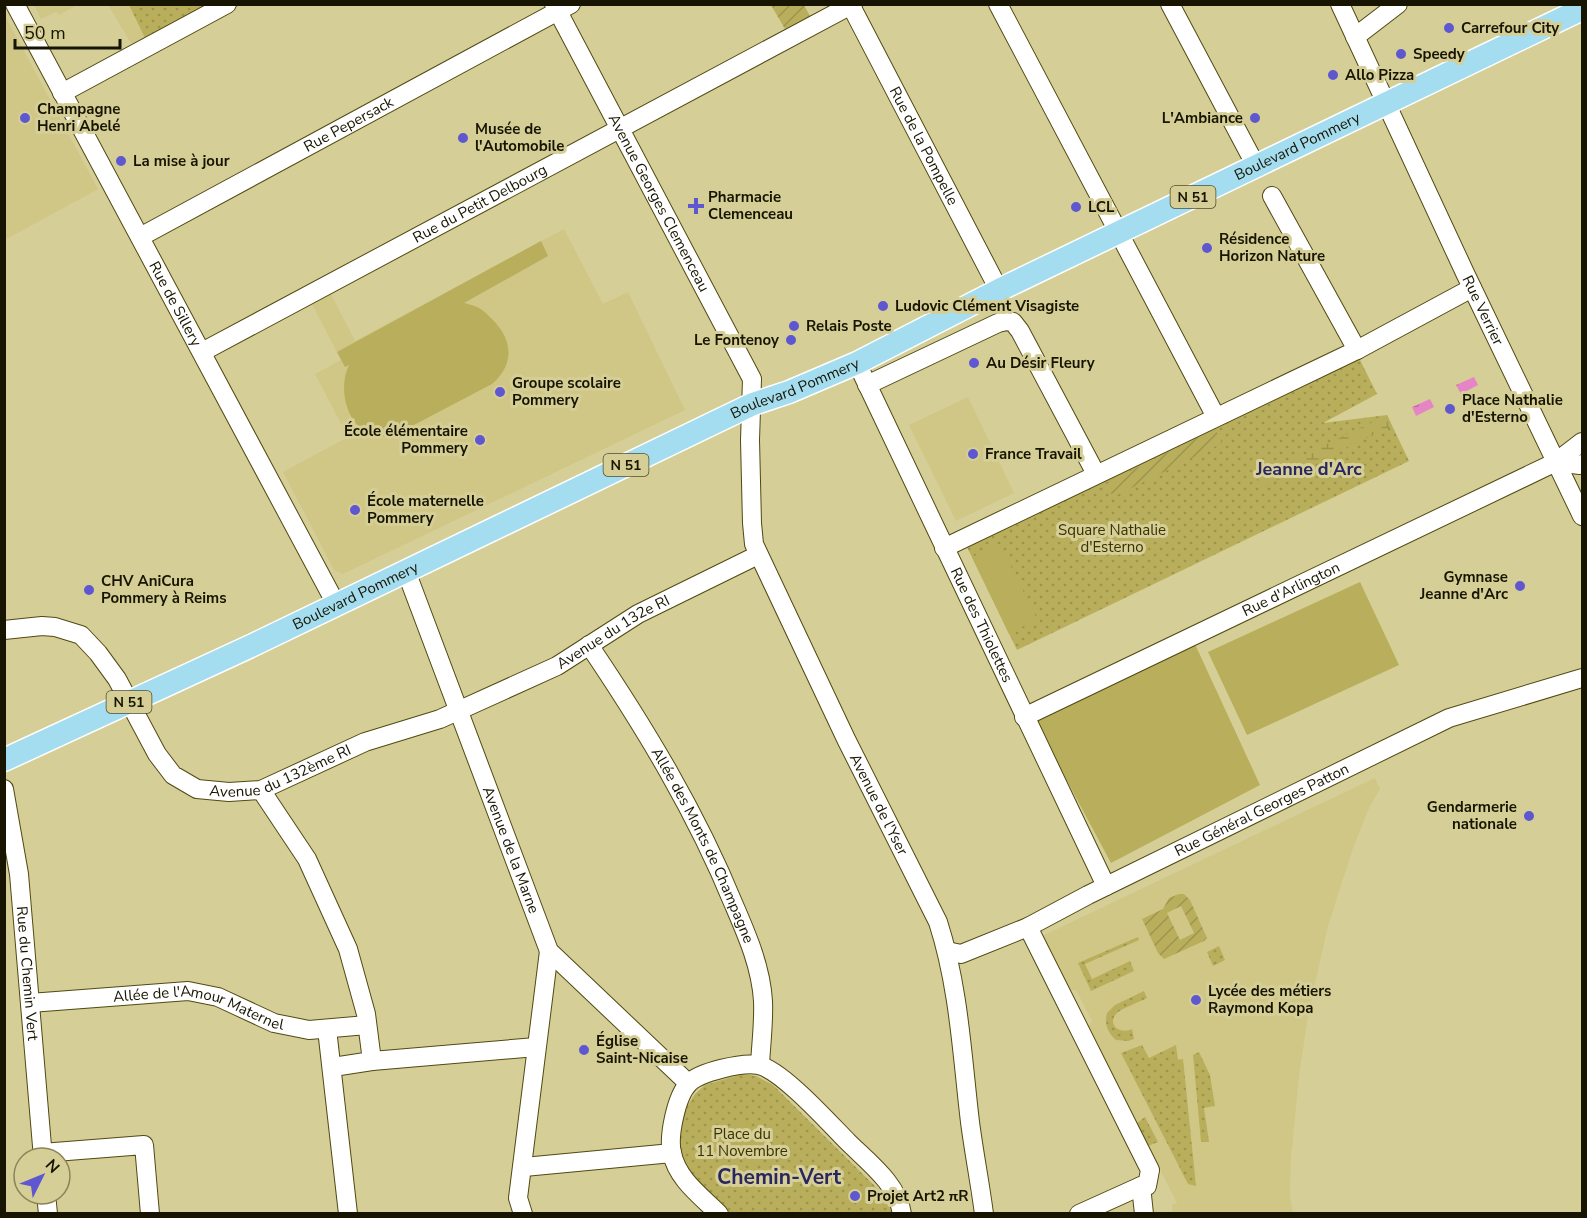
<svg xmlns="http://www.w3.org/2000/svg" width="1587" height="1218" viewBox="0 0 1587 1218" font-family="'Nunito Sans',sans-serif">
	<defs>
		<pattern id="grass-dots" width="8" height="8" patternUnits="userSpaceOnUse" patternTransform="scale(1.5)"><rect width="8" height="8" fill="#b9ae5b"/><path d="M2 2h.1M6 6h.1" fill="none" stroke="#9e954d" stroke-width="1.8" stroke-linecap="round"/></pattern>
		<pattern id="wetland-marsh" width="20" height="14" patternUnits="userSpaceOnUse" patternTransform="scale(1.5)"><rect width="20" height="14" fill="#b9ae5b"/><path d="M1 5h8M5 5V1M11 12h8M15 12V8" fill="none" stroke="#9e954d"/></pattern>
		<pattern id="garden-furrows" width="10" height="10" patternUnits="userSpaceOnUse" patternTransform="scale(1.5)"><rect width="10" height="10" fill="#b9ae5b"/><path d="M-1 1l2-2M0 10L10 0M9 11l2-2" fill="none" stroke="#9e954d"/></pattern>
		<pattern id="water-ripples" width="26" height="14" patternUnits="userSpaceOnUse" patternTransform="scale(1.5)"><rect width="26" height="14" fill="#e685c5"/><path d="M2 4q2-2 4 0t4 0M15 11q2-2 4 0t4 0" fill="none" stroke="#b96c9e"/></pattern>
	</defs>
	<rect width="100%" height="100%" fill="#d5ce96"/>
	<!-- built -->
	<g fill="#d0c787">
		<path d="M34,5H77L59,15L56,12L41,19Z"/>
		<path d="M108,5H209L132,45Z"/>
		<path d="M4,14L98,189L5,240H4Z"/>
		<path d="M564,229L603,304L628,292L685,410L343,574L334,570L283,472L348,437L315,374L341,360L312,304L331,294L355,341Z"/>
		<path d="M968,397L1014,493L956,521L909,425Z"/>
		<path d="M1375,778L1380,789L1370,806L1354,845L1328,926L1309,1010L1299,1076L1291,1158L1290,1195L1293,1213H1173L1172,1205L1177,1203L1088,1027L1092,1021L1076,990H1069L1042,936Z"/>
	</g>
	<!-- grass -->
	<g fill="url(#grass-dots)">
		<path d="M129,5H209L145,38Z"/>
		<path d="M1359,358L1377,394L1323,423L1387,415L1409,461L1017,650L967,547L1098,479L1215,429Z"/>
		<path d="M1138,937L1139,940L1085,964L1092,979L1130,961L1134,971L1091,991L1078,963Z"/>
		<path d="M1219,946L1225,960L1213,966L1207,952Z"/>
		<path d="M1144,991L1147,998C1138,1003 1124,1007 1117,1013C1106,1024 1120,1035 1132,1029L1134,1039L1128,1041L1116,1040C1108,1033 1104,1024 1107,1013L1115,1005Z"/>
		<path d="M1142,1045L1149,1058L1176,1045L1178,1060L1183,1059L1196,1186L1188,1184L1121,1053Z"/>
		<path d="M1199,1052L1210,1075L1215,1106L1204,1108L1209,1142H1201L1193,1055Z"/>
		<path d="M742,1074L756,1076L773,1085L889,1200L894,1213H728L690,1179L676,1147L679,1119L695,1094L705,1085Z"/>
		<path d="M1145,1117L1158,1142L1148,1146L1137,1123Z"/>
	</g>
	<!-- wetland -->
	<path fill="url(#wetland-marsh)" d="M1387,415L1392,426L1261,488L1256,478Z"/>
	<!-- garden -->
	<g fill="url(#garden-furrows)" fill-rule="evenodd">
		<path d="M771,5H804L810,16L785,29Z"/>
		<path d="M1215,429L1222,443L1113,497L1106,483Z"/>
		<path d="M1179,894H1184L1190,900L1207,938L1204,941L1164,959L1158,953L1142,919L1163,909L1169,898ZM1181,906L1194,933L1180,940L1167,913Z"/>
	</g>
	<!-- pitch -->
	<g fill="#b9ae5b">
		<path d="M541,241L548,256L464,303C468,304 473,305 477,307C482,309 488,315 492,319C513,340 515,364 492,384L393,436C388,436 382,437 378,436C347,431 337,389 349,365L345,367L337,352Z"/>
		<path d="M1000,544L1037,619L1009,634L972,557Z"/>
		<path d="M1360,582L1399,665L1247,735L1208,652Z"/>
		<path d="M1194,642L1260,785L1111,863L1034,719Z"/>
		<path d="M741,1117L772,1147L753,1166L723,1136Z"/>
	</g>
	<!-- water -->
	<g fill="url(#water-ripples)">
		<path d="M1474,377L1478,385L1461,394L1456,385Z"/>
		<path d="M1430,399L1434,407L1416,416L1412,407Z"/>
	</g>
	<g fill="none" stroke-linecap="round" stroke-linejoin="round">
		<!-- minor casing -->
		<g stroke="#514912" stroke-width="20">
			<g id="minor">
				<path id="s1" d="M15,4L336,604"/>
				<path id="s2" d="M554,4L752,379L750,440L752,523L754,544L846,739L938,922C959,987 962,1055 970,1122C974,1153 980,1183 984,1214"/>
				<path id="s3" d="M850,4L999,290"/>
				<path d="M998,4L1216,417"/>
				<path d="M1170,4L1256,166"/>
				<path id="s4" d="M1340,4L1465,273L1582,516"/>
				<path d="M1355,37L1398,4"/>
				<path d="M62,93L227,4"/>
				<path d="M1272,196L1357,350"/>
				<path id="s5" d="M140,237L571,4"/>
				<path id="s6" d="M202,352L853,4"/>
				<path id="s7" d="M857,363L1106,886"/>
				<path d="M867,385L998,323L1006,321L1013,322L1020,331L1096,474"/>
				<path d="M1556,462L1580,465L1582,464"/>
				<path d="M944,548L1357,350L1472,288"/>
				<path id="s8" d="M406,571L549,951L688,1083"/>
				<path id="s9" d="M4,630L42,626L55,627L81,635L98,653L117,679L157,754L173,775L197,789L229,792L261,790L365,742L440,719L557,666L638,614L758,555"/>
				<path id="s10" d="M589,645C645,728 696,812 734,905C747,935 761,967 763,1001C764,1022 761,1044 760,1065"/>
				<path id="s11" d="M1024,717L1556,462L1582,442"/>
				<path id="s12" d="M4,789L19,874L43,1158"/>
				<path d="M261,790L307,859L348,949L366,1014L372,1061"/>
				<path d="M1028,927L1150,1170L1147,1186H1141L1079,1214"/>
				<path id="s13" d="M947,951L961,954L1028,927L1088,895L1449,718L1582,678"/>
				<path id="s14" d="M30,1003L188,991L218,997L274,1023L309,1030L367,1025"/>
				<path d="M327,1029L348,1214"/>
				<path d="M333,1067L372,1061L536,1047"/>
				<path d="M42,1153L144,1145L150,1214"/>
				<path d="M524,1167L672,1153"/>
				<path d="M1141,1186L1144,1214"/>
				<path d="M46,1194L48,1214"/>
				<path d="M523,1214L518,1198L549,951"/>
				<path d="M719,1214C701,1196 677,1179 672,1153C668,1137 676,1096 689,1083C700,1072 742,1062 758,1065C781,1069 830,1124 848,1142C868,1162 898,1184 902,1214"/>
			</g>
		</g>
		<!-- major casing -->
		<g stroke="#fff" stroke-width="25">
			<g id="major">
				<path id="s15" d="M4,760L253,645L753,404L789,392L857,363L999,290L1582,9"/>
			</g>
		</g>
		<!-- minor -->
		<use href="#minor" stroke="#fff" stroke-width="18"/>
		<!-- major -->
		<use href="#major" stroke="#a4ddf0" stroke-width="22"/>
	</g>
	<!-- markers -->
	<g fill="#5f57cf" stroke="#d5ce96" stroke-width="2">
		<circle cx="1449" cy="28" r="6"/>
		<circle cx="1401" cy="54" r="6"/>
		<circle cx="1333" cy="75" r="6"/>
		<circle cx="25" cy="118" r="6"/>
		<circle cx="1255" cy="118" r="6"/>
		<circle cx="463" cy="138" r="6"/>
		<circle cx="121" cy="161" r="6"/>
		<path d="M693 197h6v6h6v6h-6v6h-6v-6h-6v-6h6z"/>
		<circle cx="1076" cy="207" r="6"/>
		<circle cx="1207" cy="248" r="6"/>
		<circle cx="883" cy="306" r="6"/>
		<circle cx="794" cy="326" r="6"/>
		<circle cx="791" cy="340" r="6"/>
		<circle cx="974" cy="363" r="6"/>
		<circle cx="500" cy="392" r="6"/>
		<circle cx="1450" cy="409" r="6"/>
		<circle cx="480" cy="440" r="6"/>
		<circle cx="973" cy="454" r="6"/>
		<circle cx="355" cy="510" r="6"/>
		<circle cx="1520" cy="586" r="6"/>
		<circle cx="89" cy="590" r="6"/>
		<circle cx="1529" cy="816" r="6"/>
		<circle cx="1196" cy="1000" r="6"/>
		<circle cx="584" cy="1050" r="6"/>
		<circle cx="855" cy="1196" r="6"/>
	</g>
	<g text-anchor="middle" stroke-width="6" stroke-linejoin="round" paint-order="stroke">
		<!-- shield labels -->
		<g fill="#d5ce96" stroke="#504c2e" stroke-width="1.5">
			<rect x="1170.5" y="186" width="45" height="22" rx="4.5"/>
			<rect x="603.5" y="454" width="45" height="22" rx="4.5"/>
			<rect x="106.5" y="691" width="45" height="22" rx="4.5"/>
		</g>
		<g font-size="14" font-weight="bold" fill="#171401">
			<text x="1193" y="202">N 51</text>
			<text x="626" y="470">N 51</text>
			<text x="129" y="707">N 51</text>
		</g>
		<!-- poi labels -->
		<g font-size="15" font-weight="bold" fill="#171401" stroke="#d5ce96" text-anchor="start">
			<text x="1461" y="33">Carrefour City</text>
			<text x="1413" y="59">Speedy</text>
			<text x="1345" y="80">Allo Pizza</text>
			<text x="37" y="114">Champagne<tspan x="37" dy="17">Henri Abelé</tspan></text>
			<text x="1243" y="123" text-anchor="end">L'Ambiance</text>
			<text x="475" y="134">Musée de<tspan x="475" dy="17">l'Automobile</tspan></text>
			<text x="133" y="166">La mise à jour</text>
			<text x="708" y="202">Pharmacie<tspan x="708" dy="17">Clemenceau</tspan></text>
			<text x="1088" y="212">LCL</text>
			<text x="1219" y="244">Résidence<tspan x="1219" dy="17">Horizon Nature</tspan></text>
			<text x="895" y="311">Ludovic Clément Visagiste</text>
			<text x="806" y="331">Relais Poste</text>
			<text x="779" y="345" text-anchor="end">Le Fontenoy</text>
			<text x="986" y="368">Au Désir Fleury</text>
			<text x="512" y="388">Groupe scolaire<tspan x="512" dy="17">Pommery</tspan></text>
			<text x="1462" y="405">Place Nathalie<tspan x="1462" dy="17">d'Esterno</tspan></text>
			<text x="468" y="436" text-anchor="end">École élémentaire<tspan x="468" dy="17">Pommery</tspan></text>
			<text x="985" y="459">France Travail</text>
			<text x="367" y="506">École maternelle<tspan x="367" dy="17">Pommery</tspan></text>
			<text x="1508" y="582" text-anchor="end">Gymnase<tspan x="1508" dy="17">Jeanne d'Arc</tspan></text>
			<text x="101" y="586">CHV AniCura<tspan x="101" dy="17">Pommery à Reims</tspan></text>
			<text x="1517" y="812" text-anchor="end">Gendarmerie<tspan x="1517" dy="17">nationale</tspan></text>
			<text x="1208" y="996">Lycée des métiers<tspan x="1208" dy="17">Raymond Kopa</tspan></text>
			<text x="596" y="1046">Église<tspan x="596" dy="17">Saint-Nicaise</tspan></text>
			<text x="867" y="1201">Projet Art2 πR</text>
		</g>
		<!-- street labels -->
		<g font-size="15" fill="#171401" stroke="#d5ce96">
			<text dy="5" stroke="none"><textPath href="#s5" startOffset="237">Rue Pepersack</textPath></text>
			<text dy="5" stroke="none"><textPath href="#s15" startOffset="1432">Boulevard Pommery</textPath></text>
			<text dy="5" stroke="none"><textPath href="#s3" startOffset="160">Rue de la Pompelle</textPath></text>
			<text dy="5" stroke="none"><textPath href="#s2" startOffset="225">Avenue Georges Clemenceau</textPath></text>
			<text dy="5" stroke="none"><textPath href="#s6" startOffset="315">Rue du Petit Delbourg</textPath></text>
			<text dy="5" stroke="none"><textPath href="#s1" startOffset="340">Rue de Sillery</textPath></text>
			<text dy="5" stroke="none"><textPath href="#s4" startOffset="338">Rue Verrier</textPath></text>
			<text dy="5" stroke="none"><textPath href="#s15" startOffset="874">Boulevard Pommery</textPath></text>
			<text dy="5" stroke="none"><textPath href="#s11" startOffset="296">Rue d'Arlington</textPath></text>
			<text dy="5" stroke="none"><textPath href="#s15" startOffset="388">Boulevard Pommery</textPath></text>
			<text dy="5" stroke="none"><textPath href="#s7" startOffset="290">Rue des Thiolettes</textPath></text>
			<text dy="5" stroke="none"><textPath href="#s9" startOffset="726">Avenue du 132e RI</textPath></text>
			<text dy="5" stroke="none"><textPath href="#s9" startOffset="362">Avenue du 132ème RI</textPath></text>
			<text dy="5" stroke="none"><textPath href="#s2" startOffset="878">Avenue de l'Yser</textPath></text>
			<text dy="5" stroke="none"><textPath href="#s13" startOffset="348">Rue Général Georges Patton</textPath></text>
			<text dy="5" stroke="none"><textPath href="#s10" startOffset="231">Allée des Monts de Champagne</textPath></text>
			<text dy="5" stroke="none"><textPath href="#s8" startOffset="298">Avenue de la Marne</textPath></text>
			<text dy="5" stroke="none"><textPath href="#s12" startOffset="186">Rue du Chemin Vert</textPath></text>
			<text dy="5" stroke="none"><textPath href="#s14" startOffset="172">Allée de l'Amour Maternel</textPath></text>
		</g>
		<!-- park labels -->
		<g font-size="15" fill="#393200" stroke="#d5ce96">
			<text x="1112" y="535">Square Nathalie<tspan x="1112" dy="17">d'Esterno</tspan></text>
			<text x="742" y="1139">Place du<tspan x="742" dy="17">11 Novembre</tspan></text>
		</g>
		<!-- quarter labels -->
		<g font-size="18" font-weight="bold" fill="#292660" stroke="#d5ce96">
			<text x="1309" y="475">Jeanne d'Arc</text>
		</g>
		<!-- district labels -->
		<g font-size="21" font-weight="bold" fill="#292660" stroke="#d5ce96">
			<text x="779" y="1184">Chemin-Vert</text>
		</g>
	</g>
	<!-- border -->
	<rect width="1587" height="1218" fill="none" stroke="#171401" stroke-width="12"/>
	<!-- north arrow -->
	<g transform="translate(42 1176) rotate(47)"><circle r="28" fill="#d5ce96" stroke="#89845a" stroke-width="1.5"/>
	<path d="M0-4.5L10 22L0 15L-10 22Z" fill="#5f57cf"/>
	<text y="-9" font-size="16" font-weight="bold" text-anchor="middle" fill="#171401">N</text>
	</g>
	<!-- scale -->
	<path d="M15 39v9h105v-9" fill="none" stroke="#171401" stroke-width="3"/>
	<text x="24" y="39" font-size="18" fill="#171401" stroke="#d5ce96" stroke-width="4.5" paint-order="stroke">50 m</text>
</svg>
